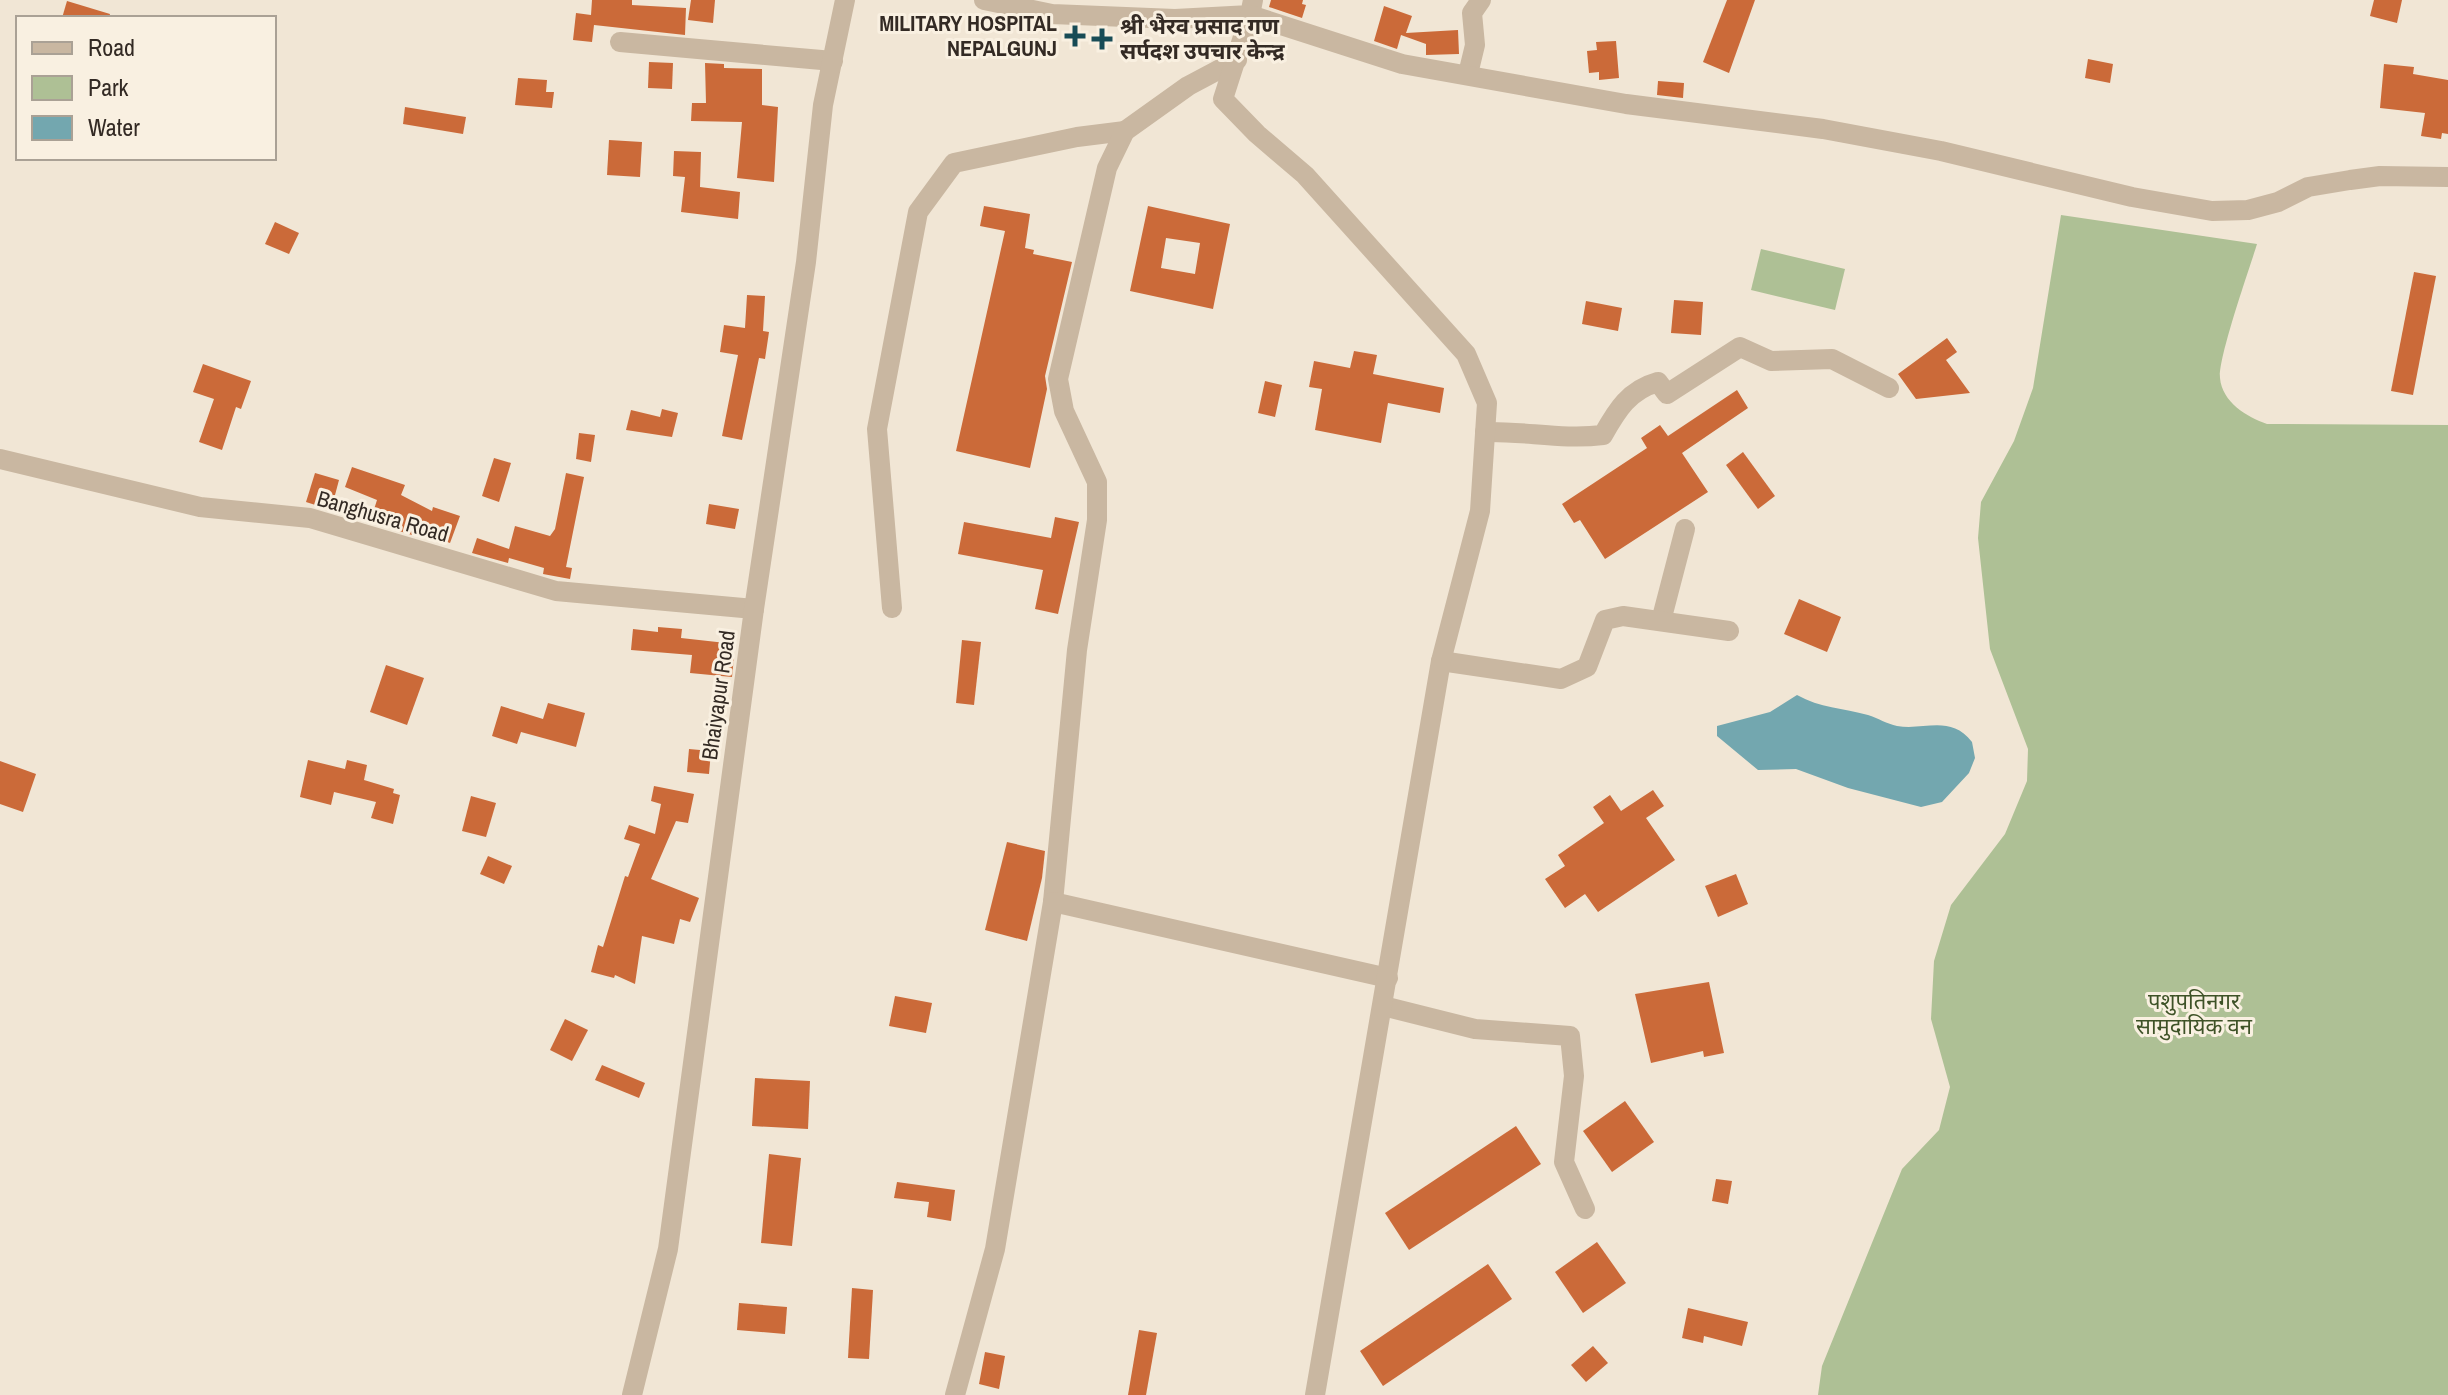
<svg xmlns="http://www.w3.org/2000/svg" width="2448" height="1395" viewBox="0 0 2448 1395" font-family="'Archivo Narrow','Noto Sans Devanagari',sans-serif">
	<rect width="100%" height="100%" fill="#f1e6d5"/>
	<!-- green -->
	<g fill="#aec095">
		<path d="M2061,215L2257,244C2249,270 2218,358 2220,378C2222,402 2247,417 2267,424L2448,425V1395H1818L1822,1366L1902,1169L1939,1130L1950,1087L1931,1019L1934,961L1951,905L2005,834L2027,781L2028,749L1990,649L1978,538L1981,502L2014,441L2033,388Z"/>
		<path d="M1761,249L1845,269L1835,310L1751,290Z"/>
	</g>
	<!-- water -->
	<path fill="#73a7af" d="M1797,695C1820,708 1843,708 1868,715C1878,718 1887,724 1897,726C1924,731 1950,714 1972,742L1975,758L1969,773L1942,802L1921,807L1848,788L1796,769L1758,770L1717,736V726L1770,712Z"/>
	<!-- building -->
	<g fill="#cb6a39" fill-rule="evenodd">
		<path d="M592,0H632V5L686,8L685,35L594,25L592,42L573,40L576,13L591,15Z"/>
		<path d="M691,0H715L713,23L688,20Z"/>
		<path d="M1271,0H1303L1302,4L1306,5L1302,18L1269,7Z"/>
		<path d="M1727,0H1755L1729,73L1703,62Z"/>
		<path d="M2374,0H2402L2397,23L2370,16Z"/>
		<path d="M67,1L110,14L109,18H62Z"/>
		<path d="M1384,6L1412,16L1406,33L1458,30L1459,54L1426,55V44L1401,35L1397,49L1374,41Z"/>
		<path d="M1616,41L1619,78L1599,80V72L1589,73L1587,51L1597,50L1596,42Z"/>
		<path d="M2088,59L2113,64L2110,83L2085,78Z"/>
		<path d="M649,62L673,63L672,89L648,88Z"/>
		<path d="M705,63L724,64V68L762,69V105L778,107L774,182L737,178L742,122L691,121L692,103H706Z"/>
		<path d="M2384,64L2414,67L2413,74L2448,80V134L2442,133L2441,139L2421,136L2425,113L2380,108Z"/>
		<path d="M518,78L547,80L546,92H554L552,108L515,105Z"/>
		<path d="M1658,81L1684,83L1683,98L1657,95Z"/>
		<path d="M405,107L466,117L463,134L403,124Z"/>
		<path d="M609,140L642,142L640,177L607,175Z"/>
		<path d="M674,151L701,152L700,187L740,192L738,219L681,212L685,177L673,176Z"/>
		<path d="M984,206L1030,214L1025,248L1034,250L1033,254L1072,262L1045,376L1047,389L1030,468L956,451L1005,231L980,226Z"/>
		<path d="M1148,206L1230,224L1213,309L1130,291ZM1166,238L1200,243L1195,274L1161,268Z"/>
		<path d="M275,222L299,233L289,254L265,244Z"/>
		<path d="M2414,272L2436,276L2413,395L2391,391Z"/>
		<path d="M747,295L765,296L763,331L769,332L765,359L759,358L742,440L722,436L738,355L720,352L724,325L745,328Z"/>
		<path d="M1674,300L1703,302L1701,335L1671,333Z"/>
		<path d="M1586,301L1622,308L1618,331L1582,324Z"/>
		<path d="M1947,338L1957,352L1946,360L1970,393L1916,399L1898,374Z"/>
		<path d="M1354,351L1377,355L1373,374L1444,388L1440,413L1388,403L1381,443L1315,430L1322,389L1309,387L1314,361L1350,368Z"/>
		<path d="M203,364L251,381L241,409L236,407L222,450L199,442L214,399L193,392Z"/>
		<path d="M1265,381L1282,385L1275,417L1258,413Z"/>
		<path d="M1737,390L1748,408L1682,453L1708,492L1605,559L1580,520L1574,523L1562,504L1647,448L1641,438L1660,425L1668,436Z"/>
		<path d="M662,409L678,413L672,437L626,430L631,410L660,417Z"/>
		<path d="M579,433L595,435L591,462L576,459Z"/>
		<path d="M1743,452L1775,496L1758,509L1726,465Z"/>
		<path d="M494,458L511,463L499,502L482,496Z"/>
		<path d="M352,467L405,485L401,495L432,511L433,507L460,516L450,543L414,530L412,535L370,522L377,500L345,487Z"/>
		<path d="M315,473L339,480L331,510L306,502Z"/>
		<path d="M566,473L584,477L566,567L572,568L570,579L543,574L544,568L509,558L508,563L472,553L477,538L509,549L515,526L550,536L555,529Z"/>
		<path d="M709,504L739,509L735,529L706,524Z"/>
		<path d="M1055,517L1079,522L1058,614L1035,609L1043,570L958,554L964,522L1051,538Z"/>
		<path d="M1799,599L1841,617L1827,652L1784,634Z"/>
		<path d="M658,627L682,629L681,638L726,643L725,656L734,657L732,677L690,673L692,655L631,650L633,629L658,632Z"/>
		<path d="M962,640L981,642L974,705L956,703Z"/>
		<path d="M386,665L424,678L407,725L370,712Z"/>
		<path d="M548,703L585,713L576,747L521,732L517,744L492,736L501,706L543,719Z"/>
		<path d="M689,749L711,751L709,774L687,772Z"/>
		<path d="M308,760L345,769L347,760L367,765L364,780L394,789L393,793L400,795L393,824L371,818L376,802L334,792L331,805L300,797Z"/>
		<path d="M0,761L36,774L23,812L0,804Z"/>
		<path d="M654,786L694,794L688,823L676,821L651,879L699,898L690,922L680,919L674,944L642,936L635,984L615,975L614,978L591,972L598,945L603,947L625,876L628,877L640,844L624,839L629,825L655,834L661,804L651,801Z"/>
		<path d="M1653,790L1664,806L1646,818L1675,860L1598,912L1585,894L1565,908L1545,879L1565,866L1558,855L1604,823L1593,807L1610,795L1621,811Z"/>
		<path d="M471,796L496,803L486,837L462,831Z"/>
		<path d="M1007,842L1045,851L1042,878L1027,941L985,930Z"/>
		<path d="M488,856L512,866L504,884L480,874Z"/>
		<path d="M1736,874L1748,904L1718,917L1705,886Z"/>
		<path d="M1709,982L1724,1053L1704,1057L1703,1051L1651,1063L1635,994Z"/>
		<path d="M895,996L932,1003L926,1033L889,1026Z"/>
		<path d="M565,1019L588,1030L572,1061L550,1050Z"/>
		<path d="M602,1065L645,1083L639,1098L595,1080Z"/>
		<path d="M755,1078L810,1081L808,1129L752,1126Z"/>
		<path d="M1625,1101L1654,1142L1612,1172L1583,1131Z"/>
		<path d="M1516,1126L1541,1164L1409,1250L1385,1213Z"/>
		<path d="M769,1154L801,1158L792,1246L761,1243Z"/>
		<path d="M1716,1179L1732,1181L1728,1204L1712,1201Z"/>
		<path d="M897,1182L955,1190L951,1221L927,1217L929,1202L894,1198Z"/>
		<path d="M1597,1242L1626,1283L1583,1313L1555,1272Z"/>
		<path d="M1488,1264L1512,1299L1383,1386L1360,1351Z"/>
		<path d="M852,1288L873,1290L869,1359L848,1358Z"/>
		<path d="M739,1303L787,1307L785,1334L737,1330Z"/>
		<path d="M1688,1308L1748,1322L1742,1346L1704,1336L1703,1343L1682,1338Z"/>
		<path d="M1139,1330L1157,1333L1146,1395H1128Z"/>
		<path d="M1593,1346L1608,1363L1586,1382L1571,1365Z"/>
		<path d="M985,1352L1005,1356L999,1389L979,1384Z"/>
	</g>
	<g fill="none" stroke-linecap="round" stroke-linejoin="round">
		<!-- minor -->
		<g stroke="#c9b7a1" stroke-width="20">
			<path d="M984,0L1052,14L1175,19L1250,15L1253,0"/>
			<path d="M620,42L833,61"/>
			<path d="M1468,74L1475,45L1472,13L1481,0"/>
			<path d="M1485,432C1525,431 1563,440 1603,435C1617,410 1629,390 1658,382L1667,394L1740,347L1771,361L1832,359L1889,388"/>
			<path d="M0,459L200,507L310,518L556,591L754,609"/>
			<path d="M892,608L877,429L918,212L954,163L1077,137L1125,131"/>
			<path d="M1661,621L1685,529"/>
			<path d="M1441,661L1561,679L1587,667L1605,620L1623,616L1729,631"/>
			<path d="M1053,902L1077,650L1097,520V482L1064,411L1058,379L1107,168L1125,131L1188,86L1237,60"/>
			<path d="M1383,1006L1475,1029L1570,1036L1574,1076L1564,1162L1585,1209"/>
			<path d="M632,1395L668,1249L754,609L806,262L823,105L845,0"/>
			<path d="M955,1395L995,1249L1053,902L1388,978"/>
			<path d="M1315,1395L1441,661L1480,511L1487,403L1466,354L1305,175L1257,134L1223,99L1250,15L1402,64L1626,104L1823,129L1941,151L2132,197L2212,211L2248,210L2278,202L2308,187L2350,180L2380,176L2448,177"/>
		</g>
	</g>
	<!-- markers -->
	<g fill="#184c56" stroke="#f9f0e1" stroke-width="3">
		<path d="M1071 24h8v8h8v8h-8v8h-8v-8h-8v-8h8z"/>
		<path d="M1098 27h8v8h8v8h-8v8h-8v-8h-8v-8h8z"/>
	</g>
	<g text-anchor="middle" stroke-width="6" stroke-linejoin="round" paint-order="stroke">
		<!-- poi labels -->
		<g font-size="22" font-weight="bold" fill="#332a24" stroke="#f9f0e1" text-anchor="end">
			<text x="1057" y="31">MILITARY HOSPITAL<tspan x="1057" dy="25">NEPALGUNJ</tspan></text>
			<text x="1120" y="34" text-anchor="start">श्री भैरव प्रसाद गण<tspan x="1120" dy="25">सर्पदश उपचार केन्द्र</tspan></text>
		</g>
		<!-- street labels -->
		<g font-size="22" fill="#332a24" stroke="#f9f0e1">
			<text transform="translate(383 516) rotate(16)" y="8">Banghusra Road</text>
			<text transform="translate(718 695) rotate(-82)" y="8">Bhaiyapur Road</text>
		</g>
		<!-- park labels -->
		<g font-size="22" fill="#3e5227" stroke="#f9f0e1">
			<text x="2194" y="1009">पशुपतिनगर<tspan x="2194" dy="25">सामुदायिक वन</tspan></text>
		</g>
	</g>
	<!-- legend -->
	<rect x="16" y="16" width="260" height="144" fill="#f9f0e1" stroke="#aaa195" stroke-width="2"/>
	<rect x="32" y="42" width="40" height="12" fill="#c9b7a1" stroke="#aaa195" stroke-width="2"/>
	<text x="88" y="56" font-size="24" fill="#332a24">Road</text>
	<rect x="32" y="76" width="40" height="24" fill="#aec095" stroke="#aaa195" stroke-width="2"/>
	<text x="88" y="96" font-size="24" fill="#332a24">Park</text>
	<rect x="32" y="116" width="40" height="24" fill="#73a7af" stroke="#aaa195" stroke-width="2"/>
	<text x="88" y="136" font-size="24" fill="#332a24">Water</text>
</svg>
